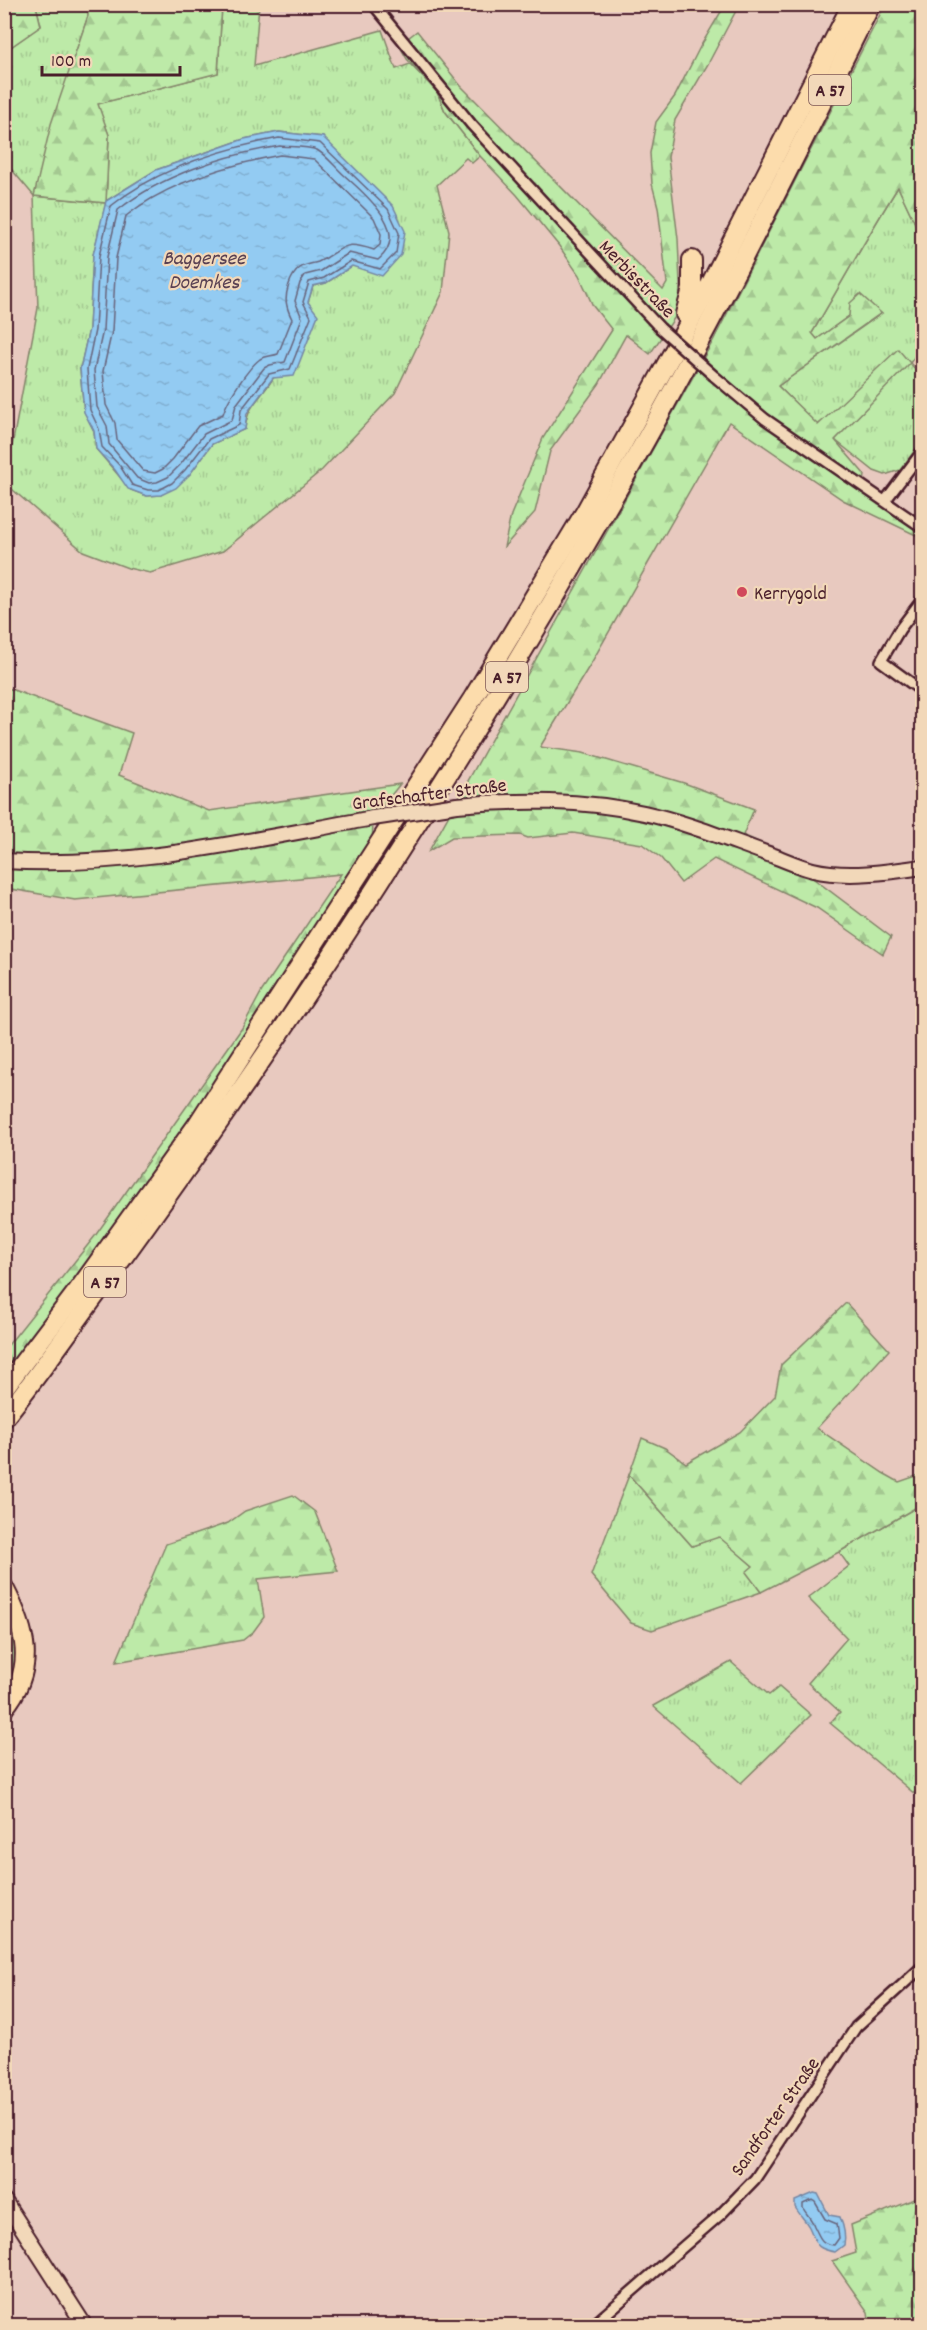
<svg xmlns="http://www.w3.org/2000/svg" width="927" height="2330" viewBox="0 0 927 2330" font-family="Dekko,sans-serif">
	<defs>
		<pattern id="grass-tufts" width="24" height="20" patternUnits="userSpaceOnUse" patternTransform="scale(1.5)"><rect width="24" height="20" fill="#bdeaa8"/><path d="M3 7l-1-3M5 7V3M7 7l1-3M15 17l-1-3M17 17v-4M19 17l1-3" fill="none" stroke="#a4c891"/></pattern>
		<pattern id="forest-firs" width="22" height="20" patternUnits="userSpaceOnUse" patternTransform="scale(1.5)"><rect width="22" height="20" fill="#bdeaa8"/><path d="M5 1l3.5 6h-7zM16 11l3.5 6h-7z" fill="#a4c891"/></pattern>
		<pattern id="water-ripples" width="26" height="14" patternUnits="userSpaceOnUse" patternTransform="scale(1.5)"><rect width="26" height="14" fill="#93cbf2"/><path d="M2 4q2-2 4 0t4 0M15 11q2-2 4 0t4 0" fill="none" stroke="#80aed0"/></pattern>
	</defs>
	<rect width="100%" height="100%" fill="#e8c9bf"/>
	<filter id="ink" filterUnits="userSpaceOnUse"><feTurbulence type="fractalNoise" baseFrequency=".0167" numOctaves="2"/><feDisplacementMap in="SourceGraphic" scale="12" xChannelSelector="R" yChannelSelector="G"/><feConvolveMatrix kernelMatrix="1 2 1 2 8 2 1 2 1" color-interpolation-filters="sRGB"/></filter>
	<g filter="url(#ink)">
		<!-- grass -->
		<g fill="url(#grass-tufts)" stroke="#84846a" stroke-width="1.5">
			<path d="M36,5H88V16L72,63L34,196L106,203L93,255L89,329L80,369L84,411L94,431L96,449L131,490L147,496L161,495L190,474L212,444L245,429C248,403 262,398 274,377C289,351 305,315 313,286L326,283L352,266L323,137L279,132L244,139L156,170L106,201L109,135L97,104L218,73L222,5H259L254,66L382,30L396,69L410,64L437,92L445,111L480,156L472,163L466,158L437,185L449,231L443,292L395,393L322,470L223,551L150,573L128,568L83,551L5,483L38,308L34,196L12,170L5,180V51L41,26Z"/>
			<path d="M898,187L922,238V346L910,363L922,377V441L900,470L885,475L874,471L835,440L909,363L817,425L778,386L881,314L849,316L817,339L812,333C841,284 868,235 898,187Z"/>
			<path d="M629,1475L692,1546L719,1536L754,1567L747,1572L761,1592L652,1630L631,1623L591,1575Z"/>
			<path d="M922,1504V1800L830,1723L840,1712L808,1683L847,1638L808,1598L849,1566L839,1552Z"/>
			<path d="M731,1662L769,1695L779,1687L811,1715L741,1783L653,1706Z"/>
		</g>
		<!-- forest -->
		<g fill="url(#forest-firs)" stroke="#84846a" stroke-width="1.5">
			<path d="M5,4L36,5L41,26L5,51Z"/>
			<path d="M88,5H222L218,73L98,104L109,135L106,203L34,196L51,124L88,16Z"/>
			<path d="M725,5H739L708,64L675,120L668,157L678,239L680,283L679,311L650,354L626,335L599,384L550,451L535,512L504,547L511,515L543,438L612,330L593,306L579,275L559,246L517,195L480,156L445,111L437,92L407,59L399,45L417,31L461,86L663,290L667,283L658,207L652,184L650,153L656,122L675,96L700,47Z"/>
			<path d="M885,5H922V238L898,187C868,235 841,284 812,333L817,339L849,316L850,303L860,294L881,313L778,386L818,425L898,349L910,363L835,440L865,475L864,483L922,529V538L843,500L729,422L590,665L540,747L583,753L684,783L754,809L743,835L774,849L891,937L883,954L817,908L714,859L681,883L661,858L642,844L573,833L528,838L520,835L452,837L429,851L713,341Z"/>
			<path d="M5,687L132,733L119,775L209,811L400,784L373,818L372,853L283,997L74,1286L5,1372V1349L95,1236L242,1028L262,991L341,874L75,900L5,888Z"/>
			<path d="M846,1303L889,1350L817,1428L883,1473L899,1482L922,1474V1504L839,1552L761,1592L746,1572L753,1566L719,1537L692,1546L629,1475L642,1438L665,1448L686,1463L740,1432L775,1396L781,1365Z"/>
			<path d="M293,1495L315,1512L338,1571L258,1579L264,1617L253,1632L243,1640L116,1662L166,1544L228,1523L245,1511Z"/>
			<path d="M4,1596L11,1611L19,1671L5,1700L6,1661L4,1654Z"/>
			<path d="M922,2196V2325H870L868,2312L832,2261L856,2253L851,2225Z"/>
		</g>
		<!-- water -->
		<g fill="url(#water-ripples)" stroke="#7686a2" stroke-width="1.5">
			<path d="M279,132L323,137L393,206L405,231L401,255L382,276L352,266L326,283L313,286L308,302L318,315L294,376L273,378L247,413L245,429L212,444L190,474L176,488L161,495L147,496L128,489L115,470L96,449L94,431L84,412L80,369L89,329L93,255L106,201L156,170L244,139Z"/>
			<path d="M814,2193L818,2194L829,2215L840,2217C844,2227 846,2236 844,2245L835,2252C814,2248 817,2244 809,2227C805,2220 799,2214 795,2207V2201Z"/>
		</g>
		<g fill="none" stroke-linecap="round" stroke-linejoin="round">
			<!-- shore -->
			<g stroke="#67647b" stroke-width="1.5">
				<path d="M279,138L320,143L388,209L399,233L396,253L380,269L351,261L324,278L309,282L303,302L311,317L290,369L269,374L241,410L239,425L209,439L185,470L172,483L159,490H148L132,485L120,466L102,447L99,429L90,410L87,369L95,330L99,256L111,206C158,168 221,149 279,138Z"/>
				<path d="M280,146C290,147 307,146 317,150C326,155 336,168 344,175C366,195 412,232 378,260L349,253L321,271L305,275L300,283L295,301L302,318L285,362L270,365L264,368L236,405L232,420L204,434L180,465L168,477L157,482L149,483L137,478L109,444L107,426L97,407L94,370L103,330L107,257L118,210C162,175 224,155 280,146Z"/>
				<path d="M280,155L314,159L374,218L381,234L380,245L374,250C340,239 346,249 318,262C312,264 306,264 300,268C290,275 284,295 287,306C288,311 290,315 292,319L278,354C273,356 266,356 260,359C248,368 227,400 223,414L198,426L173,459L163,469L155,473L143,471L117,440L115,423L106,405L103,371L112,331L116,258L126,216C168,182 227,165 280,155Z"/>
				<path d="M812,2200L815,2202L825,2219L837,2224L839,2238L834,2245C820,2244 820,2237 814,2226C812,2219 806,2214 803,2208V2204Z"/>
			</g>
			<!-- street casing -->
			<g stroke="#4a1f2b" stroke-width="14">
				<g id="street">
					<path d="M373,4L471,124L660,328"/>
					<path d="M714,376L765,419L922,527"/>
					<path d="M885,501L922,452"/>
					<path d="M922,600L900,629L881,661L922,691"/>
					<path d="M592,2326L721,2214L755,2179L856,2027L922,1967"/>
				</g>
			</g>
			<!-- secondary casing -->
			<g stroke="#4a1f2b" stroke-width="18">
				<g id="secondary">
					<path d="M457,805C519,800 582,799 644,813C689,823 731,841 774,856C787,861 800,867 813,870C845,878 890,872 922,867"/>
					<path d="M4,861C129,869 251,840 373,818"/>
					<path d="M4,2200L85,2326"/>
				</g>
			</g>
			<!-- highway casing -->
			<g stroke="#4a1f2b" stroke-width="22">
				<g id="highway">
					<path d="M685,314L692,289V260"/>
					<path d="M4,1388L79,1289L197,1125L473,698L584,514L710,285L852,4"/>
					<path d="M4,1418C34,1381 61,1342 89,1304C292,1028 477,740 645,441C725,298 798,151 871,4"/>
					<path d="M4,1588C26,1630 37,1668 4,1708"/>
				</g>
			</g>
			<!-- street -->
			<use href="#street" stroke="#f2d8b9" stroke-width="9"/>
			<!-- secondary -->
			<use href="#secondary" stroke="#f2d8b9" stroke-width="14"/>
			<!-- highway -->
			<use href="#highway" stroke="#fcdcac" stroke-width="18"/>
			<!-- street-bridge casing -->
			<g stroke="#4a1f2b" stroke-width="14" stroke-linecap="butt">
				<path id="street-bridge" d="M660,328L714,376"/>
			</g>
			<!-- secondary-bridge casing -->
			<g stroke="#4a1f2b" stroke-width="18" stroke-linecap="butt">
				<path id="secondary-bridge" d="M373,818L457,805"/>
			</g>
			<!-- street-bridge -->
			<use href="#street-bridge" stroke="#f2d8b9" stroke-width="9"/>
			<!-- secondary-bridge -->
			<use href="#secondary-bridge" stroke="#f2d8b9" stroke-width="14"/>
		</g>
	</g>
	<!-- markers -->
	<circle fill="#d1495b" stroke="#f2d8b9" stroke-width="2" cx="742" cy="592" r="6"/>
	<g text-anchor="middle" stroke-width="4.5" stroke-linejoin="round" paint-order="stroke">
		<!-- shield labels -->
		<g fill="#f2d8b9" stroke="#7c5656" stroke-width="1.5">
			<rect x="809" y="75" width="42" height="30" rx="4.5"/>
			<rect x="486" y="662" width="42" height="30" rx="4.5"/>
			<rect x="84" y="1267" width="42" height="30" rx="4.5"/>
		</g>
		<g font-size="18" font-weight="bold" fill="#4a1f2b">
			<text x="830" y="96">A 57</text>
			<text x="507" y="683">A 57</text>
			<text x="105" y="1288">A 57</text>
		</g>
		<!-- street labels -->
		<g font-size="20" fill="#4a1f2b" stroke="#f2d8b9">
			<text transform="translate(638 278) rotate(46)" y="7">Merbisstraße</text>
			<text transform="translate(429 793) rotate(-7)" y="7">Grafschafter Straße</text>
			<text transform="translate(774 2116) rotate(-55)" y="7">Sandforter Straße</text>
		</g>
		<!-- poi labels -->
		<g font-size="20" fill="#4a1f2b" stroke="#f2d8b9" text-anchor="start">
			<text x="754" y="599">Kerrygold</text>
		</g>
		<!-- water labels -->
		<g font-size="21" font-style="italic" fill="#594153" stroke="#f2d8b9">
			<text x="204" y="264">Baggersee<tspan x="204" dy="24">Doemkes</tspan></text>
		</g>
	</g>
	<!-- margin -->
	<rect width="927" height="2330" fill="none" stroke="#f2d8b9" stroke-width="24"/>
	<rect x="12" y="12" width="903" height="2306" fill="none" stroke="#4a1f2b" stroke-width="2" filter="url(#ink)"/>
	<!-- scale -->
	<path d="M42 66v9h138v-9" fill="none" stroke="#4a1f2b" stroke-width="3"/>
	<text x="51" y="66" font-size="18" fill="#4a1f2b" stroke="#f2d8b9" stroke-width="4.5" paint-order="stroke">100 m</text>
</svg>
